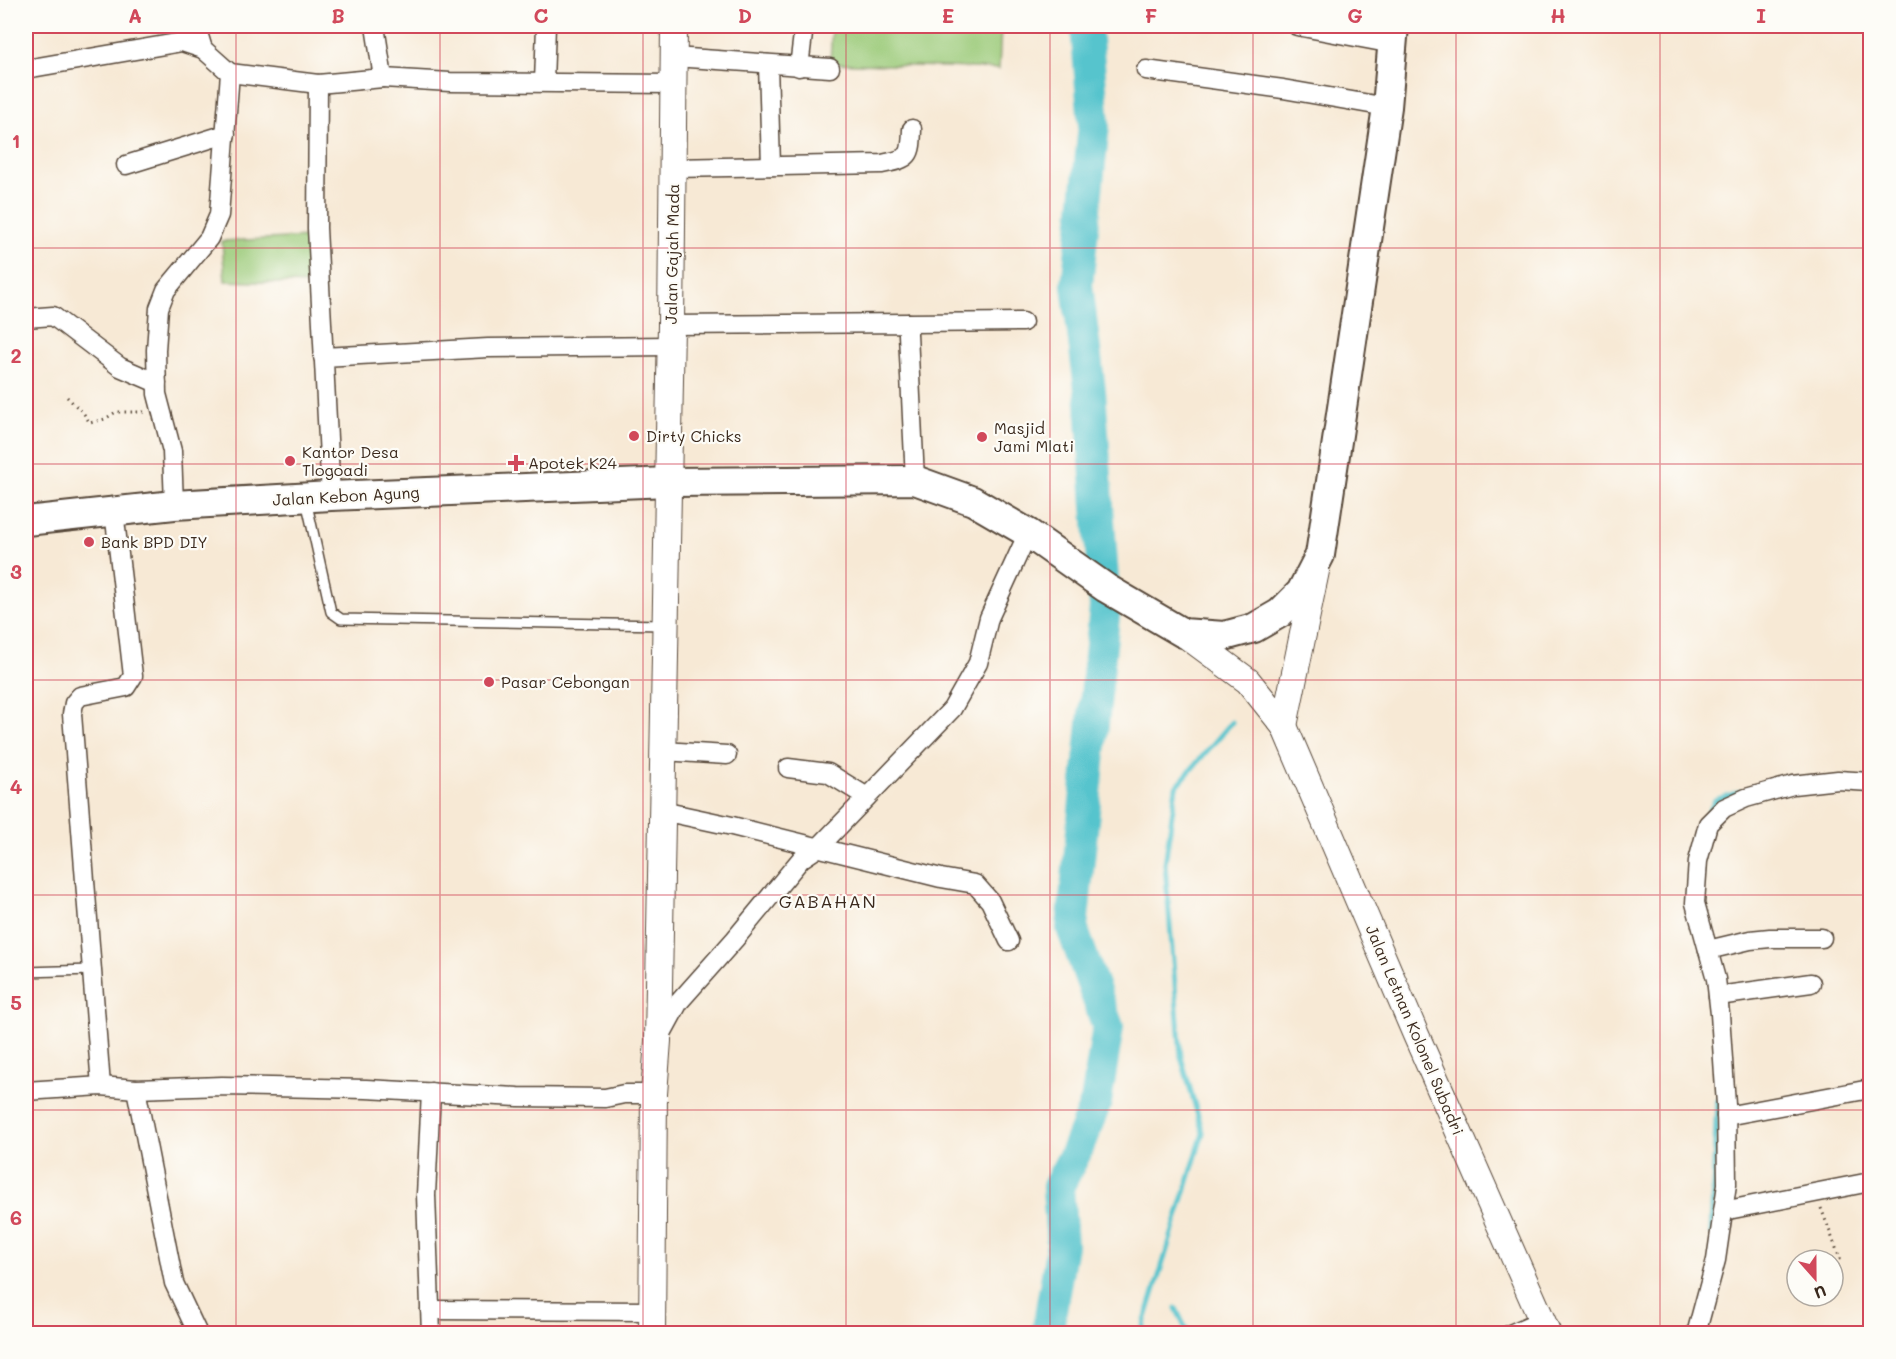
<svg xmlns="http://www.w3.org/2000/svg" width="1896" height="1359" viewBox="0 0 1896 1359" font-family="Mali,sans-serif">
	<rect width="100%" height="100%" fill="#fdfcf7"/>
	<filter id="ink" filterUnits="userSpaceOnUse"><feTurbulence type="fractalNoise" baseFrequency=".0167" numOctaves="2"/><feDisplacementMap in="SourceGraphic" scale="12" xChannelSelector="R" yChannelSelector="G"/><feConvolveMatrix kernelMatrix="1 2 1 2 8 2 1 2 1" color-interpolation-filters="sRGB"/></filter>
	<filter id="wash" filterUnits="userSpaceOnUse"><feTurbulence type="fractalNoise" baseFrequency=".008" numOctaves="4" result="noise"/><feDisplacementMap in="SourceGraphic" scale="24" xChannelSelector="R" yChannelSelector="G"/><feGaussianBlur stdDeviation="1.35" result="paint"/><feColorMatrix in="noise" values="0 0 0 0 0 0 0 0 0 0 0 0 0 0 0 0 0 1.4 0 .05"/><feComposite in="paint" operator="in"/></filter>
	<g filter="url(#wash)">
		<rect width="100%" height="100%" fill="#f7e9d5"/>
		<!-- green -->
		<g fill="#9ccb7a" stroke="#6c7a4c" stroke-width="1.5">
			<path d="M832,26H1001L999,69L830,63Z"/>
			<path d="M311,237L312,284L225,281L222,241Z"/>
		</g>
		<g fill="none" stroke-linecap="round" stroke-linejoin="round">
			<!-- stream -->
			<g stroke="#56c4cd" stroke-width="5">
				<path d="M1708,814L1715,800L1740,792"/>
				<path d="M1711,1233L1717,1101"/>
				<path d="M1176,1308L1188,1334"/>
				<path d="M1141,1334L1203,1133L1181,1057L1165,864L1176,787L1232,722"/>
			</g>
			<!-- river -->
			<path stroke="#56c4cd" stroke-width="32" d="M1047,1334L1062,1245L1058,1187L1076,1152L1096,1102L1108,1027L1072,928L1105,607L1090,390L1077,285L1094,125L1086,26"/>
		</g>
	</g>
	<g filter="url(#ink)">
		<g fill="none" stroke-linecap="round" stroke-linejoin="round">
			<!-- service casing -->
			<g stroke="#574739" stroke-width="12">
				<g id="service">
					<path d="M306,500L331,612L341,619L663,625"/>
					<path d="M26,972L92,970"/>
				</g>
			</g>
			<!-- minor casing -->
			<g stroke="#574739" stroke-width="21">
				<g id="minor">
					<path d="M196,26L203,49"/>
					<path d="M1297,26L1393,44"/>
					<path d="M674,57L830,68"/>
					<path d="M768,64L771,166"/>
					<path d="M799,67L804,26"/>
					<path d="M26,69L182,42L203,49L230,73L219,215L209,238L166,290L159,308L156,350L157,394L172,451L174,505"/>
					<path d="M1146,70L1283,89L1387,107"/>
					<path d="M230,73L318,84L383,78L375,26"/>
					<path d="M383,78L450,82L673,84"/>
					<path d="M544,82L546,26"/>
					<path d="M318,84L317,228L331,496"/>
					<path d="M126,165L226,134"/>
					<path d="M673,168L882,164C911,158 911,157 912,129"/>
					<path d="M26,318L53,316L120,367L157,383"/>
					<path d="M909,323L1023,322"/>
					<path d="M671,325L909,323L908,334L915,480"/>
					<path d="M323,357L488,348L671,346"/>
					<path d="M663,751L727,755"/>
					<path d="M788,768L828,773L867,797"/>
					<path d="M662,811L732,826L941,878L975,884L990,901L1009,941"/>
					<path d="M1708,950L1750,940L1770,938H1822"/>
					<path d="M1718,996L1811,983"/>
					<path d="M660,1037L679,1002L735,939L801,859L819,847L952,709L978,663L989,618L1028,533"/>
					<path d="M101,1086L72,714L74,703L80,696L126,687L133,676L114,511"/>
					<path d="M136,1089L174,1283L198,1334"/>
					<path d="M26,1091L101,1086L136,1089L222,1086L366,1089L518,1097L605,1098L624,1094H654"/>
					<path d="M431,1092L426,1195L431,1334"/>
					<path d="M1726,1116L1870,1089"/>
					<path d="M1723,1211L1870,1182"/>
					<path d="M430,1310L652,1311"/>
					<path d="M1510,1334L1542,1320"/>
					<path d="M1696,1334L1716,1260L1727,1184L1726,1105L1720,1014L1716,979L1695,903L1698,861L1708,824L1724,808L1746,798L1793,785L1838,780L1870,782"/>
				</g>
			</g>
			<!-- secondary casing -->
			<g stroke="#574739" stroke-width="28">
				<g id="secondary">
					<path d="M1183,633L1248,681L1284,726L1416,1035L1548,1334"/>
					<path d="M1284,726L1316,571"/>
					<path d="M652,1334L654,1094L658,1041L671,325L674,26"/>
				</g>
			</g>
			<!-- primary casing -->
			<g stroke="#574739" stroke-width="32">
				<path id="primary" d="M26,521L174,505L331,496L668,482L915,480L973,501L1028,533L1106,588L1183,633L1224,636L1254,628L1280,613L1301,592L1320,555L1387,107L1394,26"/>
			</g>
			<!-- path -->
			<g stroke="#574739" stroke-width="3" stroke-dasharray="1.5 4.5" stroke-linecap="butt">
				<path d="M67,397L84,414L90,423L105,419L116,412H145"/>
				<path d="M1821,1208L1842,1264"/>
			</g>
			<!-- service -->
			<use href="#service" stroke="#fff" stroke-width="9"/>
			<!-- minor -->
			<use href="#minor" stroke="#fff" stroke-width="18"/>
			<!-- secondary -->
			<use href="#secondary" stroke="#fff" stroke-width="26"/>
			<!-- primary -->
			<use href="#primary" stroke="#fff" stroke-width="28"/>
		</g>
	</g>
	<!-- grid -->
	<path fill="none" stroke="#d1495b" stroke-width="1.5" stroke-opacity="0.55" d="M236,26V1334M440,26V1334M643,26V1334M846,26V1334M1050,26V1334M1253,26V1334M1456,26V1334M1660,26V1334M26,248H1870M26,464H1870M26,680H1870M26,895H1870M26,1110H1870"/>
	<!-- markers -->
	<g fill="#d1495b" stroke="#fdfcf7" stroke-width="2">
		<circle cx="634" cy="436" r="6"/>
		<circle cx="982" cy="437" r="6"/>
		<circle cx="290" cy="461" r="6"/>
		<path d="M513 454h6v6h6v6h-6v6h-6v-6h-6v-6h6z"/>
		<circle cx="89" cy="542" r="6"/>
		<circle cx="489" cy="682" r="6"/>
	</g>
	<g text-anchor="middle" stroke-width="4.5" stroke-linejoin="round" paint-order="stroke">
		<!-- street labels -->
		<g font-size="16" fill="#3b2a1e" stroke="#fdfcf7">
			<text transform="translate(672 254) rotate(-89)" y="6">Jalan Gajah Mada</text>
			<text transform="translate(346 496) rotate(-3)" y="6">Jalan Kebon Agung</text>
			<text transform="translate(1415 1030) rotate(67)" y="6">Jalan Letnan Kolonel Subadri</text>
		</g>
		<!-- poi labels -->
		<g font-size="16" fill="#3b2a1e" stroke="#fdfcf7" text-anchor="start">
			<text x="994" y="434">Masjid<tspan x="994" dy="18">Jami Mlati</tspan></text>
			<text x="646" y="442">Dirty Chicks</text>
			<text x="302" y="458">Kantor Desa<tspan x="302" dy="18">Tlogoadi</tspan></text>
			<text x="528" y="469">Apotek K24</text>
			<text x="101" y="548">Bank BPD DIY</text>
			<text x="501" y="688">Pasar Cebongan</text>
		</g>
		<!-- neighbourhood labels -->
		<g font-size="18" letter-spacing="1.5" fill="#3b2a1e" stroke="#fdfcf7">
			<text x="828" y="908">GABAHAN</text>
		</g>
	</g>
	<!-- margin -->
	<rect width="1896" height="1359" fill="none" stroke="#fdfcf7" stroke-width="66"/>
	<!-- north arrow -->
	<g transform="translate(1815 1278) rotate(159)"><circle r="28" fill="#fdfcf7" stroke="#afa8a0" stroke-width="1.5"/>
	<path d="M0-4.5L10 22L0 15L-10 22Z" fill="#d1495b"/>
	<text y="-9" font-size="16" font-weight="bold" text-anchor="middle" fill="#3b2a1e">U</text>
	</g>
	<rect x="33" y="33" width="1830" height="1293" fill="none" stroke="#d1495b" stroke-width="2"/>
	<g font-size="20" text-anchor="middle" font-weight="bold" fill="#d1495b">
		<text x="135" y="23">A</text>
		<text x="338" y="23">B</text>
		<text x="541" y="23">C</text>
		<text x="745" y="23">D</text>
		<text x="948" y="23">E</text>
		<text x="1151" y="23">F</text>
		<text x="1355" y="23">G</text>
		<text x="1558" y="23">H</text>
		<text x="1761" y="23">I</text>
		<text x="16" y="148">1</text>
		<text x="16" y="363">2</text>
		<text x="16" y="579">3</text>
		<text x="16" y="794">4</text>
		<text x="16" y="1010">5</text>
		<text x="16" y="1225">6</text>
	</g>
</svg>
